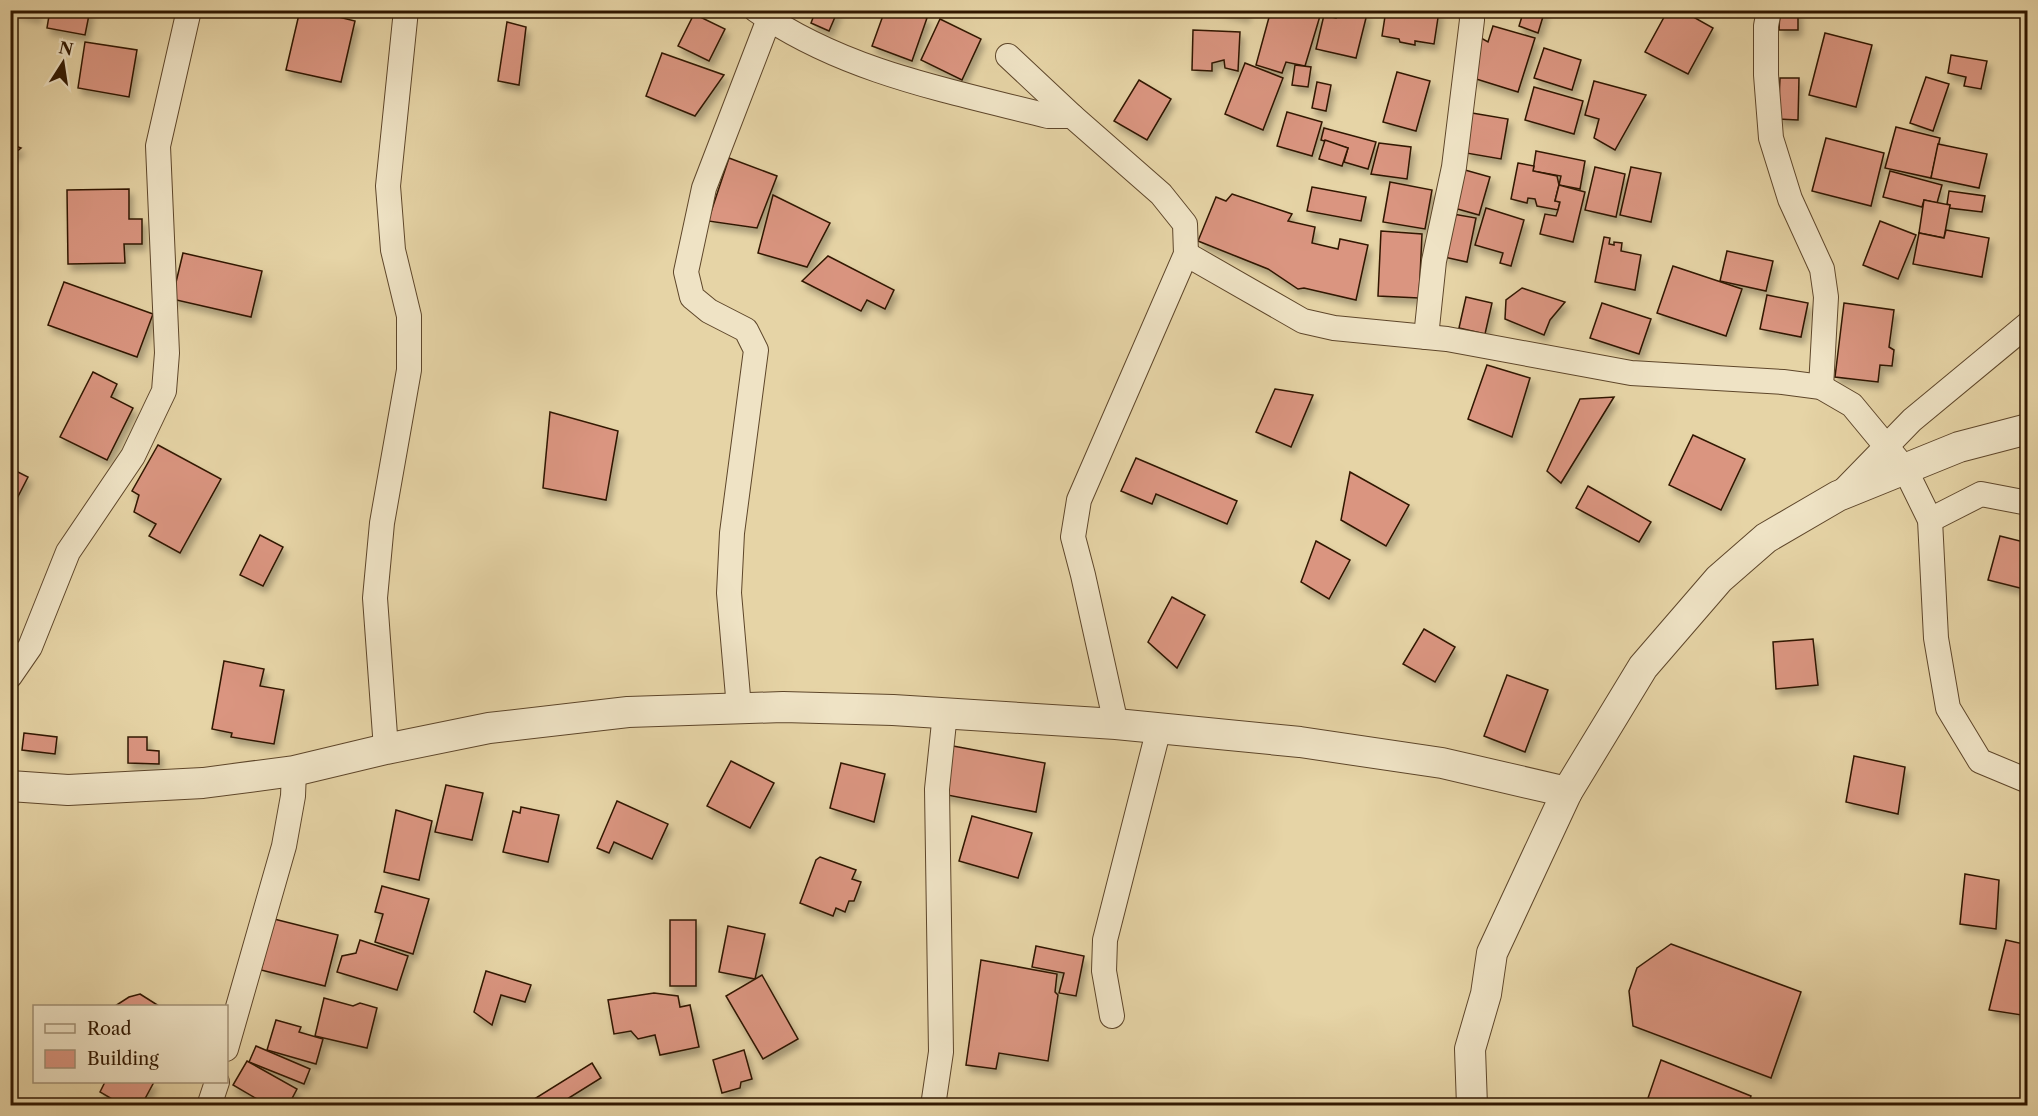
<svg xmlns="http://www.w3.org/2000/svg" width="2038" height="1116" viewBox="0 0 2038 1116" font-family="'Libre Caslon Text',serif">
	<defs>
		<filter id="shadow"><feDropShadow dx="3.5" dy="6" stdDeviation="3" flood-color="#0004"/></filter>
	</defs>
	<rect width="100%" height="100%" fill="#e6d4a6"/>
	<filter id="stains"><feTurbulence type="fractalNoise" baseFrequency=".00333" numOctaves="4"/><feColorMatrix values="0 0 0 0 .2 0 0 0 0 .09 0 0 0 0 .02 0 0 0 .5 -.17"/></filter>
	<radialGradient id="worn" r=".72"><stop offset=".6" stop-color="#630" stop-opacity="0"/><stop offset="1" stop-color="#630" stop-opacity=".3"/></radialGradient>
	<!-- building -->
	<g fill="#da9580" stroke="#301700" stroke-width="1.5" filter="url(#shadow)">
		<path d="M10,10H38L37,17Z"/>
		<path d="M50,10H90L85,35L47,28Z"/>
		<path d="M300,10H310L355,21L341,82L286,70Z"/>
		<path d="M816,10H838L829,31L811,23Z"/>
		<path d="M885,10H905L927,18L912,61L872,46Z"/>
		<path d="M1219,10H1247L1246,16Z"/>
		<path d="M1271,10H1301L1320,16L1305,66L1286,62L1282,73L1256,65Z"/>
		<path d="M1337,10H1354L1367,14L1356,58L1316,49L1324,15L1336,18Z"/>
		<path d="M1386,10L1439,11L1434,44L1415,41V45L1400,42L1399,39L1382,36Z"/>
		<path d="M1524,10H1545L1538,33L1519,26Z"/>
		<path d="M1668,10H1681L1713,28L1688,74L1645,52Z"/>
		<path d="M1780,10H1798V30H1779Z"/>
		<path d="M694,14L725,29L709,61L678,46Z"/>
		<path d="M940,19L981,39L962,80L921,60Z"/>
		<path d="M507,22L526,27L519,85L498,81Z"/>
		<path d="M1493,26L1535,38L1518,92L1473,78L1481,38L1488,42Z"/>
		<path d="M1193,30L1240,32L1238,71L1225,68L1224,60L1212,63V71L1192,70Z"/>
		<path d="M1825,33L1872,45L1856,107L1809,95Z"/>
		<path d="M85,42L137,50L129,97L78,88Z"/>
		<path d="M1544,48L1581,60L1572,90L1534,78Z"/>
		<path d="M662,53L724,75L695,116L646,96Z"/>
		<path d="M1951,55L1987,61L1981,89L1964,86L1966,77L1948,73Z"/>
		<path d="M1245,63L1283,78L1263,130L1225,114Z"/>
		<path d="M1295,65L1311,67L1308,87L1292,85Z"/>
		<path d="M1397,72L1430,81L1416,131L1383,122Z"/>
		<path d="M1926,77L1949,84L1933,131L1910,123Z"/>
		<path d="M1780,78H1799L1798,120L1778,119Z"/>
		<path d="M1139,80L1171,99L1147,140L1114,121Z"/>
		<path d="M1594,81L1646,95L1615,150L1594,138L1599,119L1585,115Z"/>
		<path d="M1317,82L1331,85L1326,111L1312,108Z"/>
		<path d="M1534,87L1583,101L1574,134L1525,120Z"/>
		<path d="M1287,112L1322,122L1312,156L1277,146Z"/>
		<path d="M1472,113L1508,119L1501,159L1466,153Z"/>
		<path d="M1896,127L1940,138L1931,178L1885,168Z"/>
		<path d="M1324,128L1376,142L1368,169L1344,162L1348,148L1321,140Z"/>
		<path d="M1826,138L1884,153L1871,206L1812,191Z"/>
		<path d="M1325,140L1348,148L1342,166L1319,159Z"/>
		<path d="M1379,143L1411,147L1407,179L1371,174Z"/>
		<path d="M10,144L21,148L10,157Z"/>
		<path d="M1938,144L1987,154L1979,188L1931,178Z"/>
		<path d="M1536,151L1585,161L1580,189L1559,185L1561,176L1533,171Z"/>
		<path d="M729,158L777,176L757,228L708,221Z"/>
		<path d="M1518,163L1534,166L1533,171L1557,176L1559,185L1555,201L1560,202L1558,210L1537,206L1535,199L1528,198L1527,203L1511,199Z"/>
		<path d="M1595,167L1625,174L1616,217L1585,210Z"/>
		<path d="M1631,167L1661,173L1651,222L1620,215Z"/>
		<path d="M1465,170L1490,177L1479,215L1454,208Z"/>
		<path d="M1890,171L1942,185L1937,203L1924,200L1922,207L1883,197Z"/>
		<path d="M10,176L13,226H10Z"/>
		<path d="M1390,182L1432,190L1425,229L1383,222Z"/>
		<path d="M1559,185L1585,192L1573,242L1540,234L1545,214L1556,216L1558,210L1560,202L1555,201Z"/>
		<path d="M1312,187L1366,197L1361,221L1307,211Z"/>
		<path d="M129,189V219H142V244H124L125,263L68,264L67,190Z"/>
		<path d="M1949,191L1985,196L1982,212L1949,208L1950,205L1947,204Z"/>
		<path d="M1232,194L1292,214L1288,221L1315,227L1312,243L1338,249L1340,239L1368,245L1356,300L1304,288L1298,289L1268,269L1198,241L1216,197L1226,201Z"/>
		<path d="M773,195L830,223L807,267L758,253Z"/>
		<path d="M1924,200L1950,205L1944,238L1919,233Z"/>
		<path d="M1486,208L1524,220L1511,266L1500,263L1503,253L1475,245Z"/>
		<path d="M1453,214L1476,218L1467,262L1444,257Z"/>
		<path d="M1880,221L1916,235L1898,279L1863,265Z"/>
		<path d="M1946,230L1989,238L1982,277L1913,264L1919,233L1944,238Z"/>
		<path d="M1381,231L1422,234L1419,298L1378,296Z"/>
		<path d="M1604,237L1610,238L1609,244L1614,245V242L1622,243L1621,251L1641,255L1635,290L1595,282Z"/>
		<path d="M1727,251L1773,261L1766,291L1720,281Z"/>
		<path d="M183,253L262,271L251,317L172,299Z"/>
		<path d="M828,256L894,290L885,309L867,300L861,311L802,281Z"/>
		<path d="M1673,266L1742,289L1726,336L1657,313Z"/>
		<path d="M64,282L153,314L137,357L48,325Z"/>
		<path d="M1522,288L1565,302L1550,320L1544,335L1505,319L1506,300Z"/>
		<path d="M1767,295L1808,303L1801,337L1760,329Z"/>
		<path d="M1466,297L1492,303L1485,334L1459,328Z"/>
		<path d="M1602,303L1651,319L1639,354L1590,338Z"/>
		<path d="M1844,303L1894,310L1889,347L1894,350L1892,366L1880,365L1878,382L1835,377Z"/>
		<path d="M1487,365L1530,378L1512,437L1468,419Z"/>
		<path d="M93,372L117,384L111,397L133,408L107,460L60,437Z"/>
		<path d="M1275,389L1313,395L1291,447L1256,432Z"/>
		<path d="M1614,397L1561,483L1547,471L1580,399Z"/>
		<path d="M550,412L618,431L606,500L543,488Z"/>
		<path d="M1693,435L1745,459L1721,510L1669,485Z"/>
		<path d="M158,445L221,479L180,553L149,536L156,524L134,512L139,495L132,491Z"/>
		<path d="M1136,458L1237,501L1227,524L1156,494L1152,504L1121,491Z"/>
		<path d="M10,468L28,477L10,512Z"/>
		<path d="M1350,472L1409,505L1386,546L1341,520Z"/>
		<path d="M1588,486L1651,522L1639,542L1576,508Z"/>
		<path d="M260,535L283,547L263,586L240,575Z"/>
		<path d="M2000,536L2028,543V590L1988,580Z"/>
		<path d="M1316,541L1350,560L1329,599L1301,582Z"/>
		<path d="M1172,597L1205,615L1177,668L1148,642Z"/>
		<path d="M1424,629L1455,647L1435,682L1403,664Z"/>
		<path d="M1813,639L1818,685L1776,689L1773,642Z"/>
		<path d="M224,661L264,669L260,686L284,690L274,744L231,737L232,733L212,729Z"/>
		<path d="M1507,675L1548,690L1525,752L1484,736Z"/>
		<path d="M24,733L57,737L55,754L22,750Z"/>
		<path d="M128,737H147V750L159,751V764L128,763Z"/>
		<path d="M953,746L1045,763L1036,812L942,794Z"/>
		<path d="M1854,756L1905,767L1898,814L1846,802Z"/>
		<path d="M731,761L774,783L750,828L707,806Z"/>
		<path d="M841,763L885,774L874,822L830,808Z"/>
		<path d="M446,785L483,793L472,840L435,832Z"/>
		<path d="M617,801L668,824L652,859L614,842L609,853L597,848Z"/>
		<path d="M521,807L559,815L548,862L503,852L513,811L520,813Z"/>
		<path d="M396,810L432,821L419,880L384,872Z"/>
		<path d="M972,816L1032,833L1018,878L959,861Z"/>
		<path d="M820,857L856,870L852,879L861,882L854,901H849L845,912L836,908L833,916L800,903L816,860Z"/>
		<path d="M1965,874L1999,880L1996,929L1960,924Z"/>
		<path d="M382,886L429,899L413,954L375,942L383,914L375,912Z"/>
		<path d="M274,919L338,935L325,986L261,970Z"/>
		<rect x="670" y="920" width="26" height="66"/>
		<path d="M728,926L765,934L755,979L719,972Z"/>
		<path d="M360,940L408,956L397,990L337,972L342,956L356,953Z"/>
		<path d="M2006,940L2028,945V1016L1989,1010Z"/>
		<path d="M1671,944L1801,992L1771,1078L1633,1026L1629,991L1637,968Z"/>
		<path d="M1036,946L1084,956L1076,996L1059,993L1064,973L1032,967Z"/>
		<path d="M981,960L1057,974L1055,992L1058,995L1048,1061L999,1053L996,1069L966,1065Z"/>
		<path d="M486,971L531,985L525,1002L501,995L492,1025L474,1012Z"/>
		<path d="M762,975L798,1039L763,1059L726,996Z"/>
		<path d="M654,993L678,996L680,1007L690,1005L699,1047L660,1055L655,1035L638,1039L631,1031L614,1034L608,1000Z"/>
		<path d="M140,994L159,1006H115L129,997Z"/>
		<path d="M324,998L353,1006L360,1003L377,1008L367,1048L315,1036Z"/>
		<path d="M276,1020L301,1027L299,1032L323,1039L316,1064L267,1050Z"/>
		<path d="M256,1046L310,1069L304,1084L249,1062Z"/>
		<path d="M744,1050L752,1079L741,1082L740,1088L722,1093L713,1060Z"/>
		<path d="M1661,1060L1751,1096L1748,1106H1665L1648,1098Z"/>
		<path d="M247,1061L297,1089L288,1106H269L233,1085Z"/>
		<path d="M592,1063L601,1078L556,1106H523Z"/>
		<path d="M105,1082H154L141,1106H124L100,1092Z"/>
	</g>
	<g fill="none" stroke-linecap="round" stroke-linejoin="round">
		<!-- minor casing -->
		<g stroke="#5e462a" stroke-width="26">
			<g id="minor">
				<path d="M756,10C842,71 949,91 1048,116H1072"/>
				<path d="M1769,10L1766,26V75L1771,138L1790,199L1822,269L1826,297L1821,387"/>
				<path d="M1008,56L1072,116L1161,194L1185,224L1186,254L1079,500L1073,537L1083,575L1116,724"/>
				<path d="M1186,254L1303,321L1334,328L1447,339L1631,373L1783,382L1821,387L1852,405L1905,469L1930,520L1936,638L1948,708L1980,761L2028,781"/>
				<path d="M1426,337L1434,261L1454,167L1472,20L1471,10"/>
				<path d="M1840,494L1912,420L2028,324"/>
				<path d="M1930,520L1981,494L2028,503"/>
				<path d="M10,676L30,647L68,552L133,456L164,391L167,353L158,146L189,10"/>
				<path d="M739,708L729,593L732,533L756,350L746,330L709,311L692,297L686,272L704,188L769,19"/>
				<path d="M386,749L375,598L382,523L409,370V316L393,250L388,186L406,10"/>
				<path d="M1112,1016L1104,971L1105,940L1159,728"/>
				<path d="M226,1049L284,846L293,796L294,771"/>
				<path d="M209,1106L217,1082"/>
				<path d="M933,1106L941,1052L937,789L945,713"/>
			</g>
		</g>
		<!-- tertiary casing -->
		<g stroke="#5e462a" stroke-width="32">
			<g id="tertiary">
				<path d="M10,786L68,790L203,783L294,771L386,749L489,728L628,712L783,707L893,710L1116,724L1300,742L1442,763L1567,792"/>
				<path d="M1472,1106L1470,1049L1486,994L1492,953L1567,792L1643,667L1719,579L1766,538L1838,496L1959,447L2028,429"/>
			</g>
		</g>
		<!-- minor -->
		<use href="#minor" stroke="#efe3c5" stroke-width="24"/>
		<!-- tertiary -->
		<use href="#tertiary" stroke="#efe3c5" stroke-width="30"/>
	</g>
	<!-- margin -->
	<rect width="2038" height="1116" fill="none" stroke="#e6d4a6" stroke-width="36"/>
	<rect x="12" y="12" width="2014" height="1092" fill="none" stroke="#301700" stroke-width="3"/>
	<rect x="18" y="18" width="2002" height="1080" fill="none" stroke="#301700" stroke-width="1.5"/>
	<!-- legend -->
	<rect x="33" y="1005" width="195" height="78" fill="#efe3c5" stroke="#a39176" stroke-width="1.5"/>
	<rect x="45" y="1024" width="30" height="9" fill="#efe3c5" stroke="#a39176" stroke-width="1.5"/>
	<text x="87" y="1035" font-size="18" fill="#301700">Road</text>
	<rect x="45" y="1050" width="30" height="18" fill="#da9580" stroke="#a39176" stroke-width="1.5"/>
	<text x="87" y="1065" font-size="18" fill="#301700">Building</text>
	<!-- north arrow -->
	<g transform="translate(63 63) rotate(12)" stroke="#efe3c5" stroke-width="4.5" paint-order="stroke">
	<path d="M0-4.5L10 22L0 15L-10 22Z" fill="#301700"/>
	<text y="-9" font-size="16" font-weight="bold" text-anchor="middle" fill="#301700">N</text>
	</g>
	<rect width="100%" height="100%" filter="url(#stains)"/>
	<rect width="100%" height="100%" fill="url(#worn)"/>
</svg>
